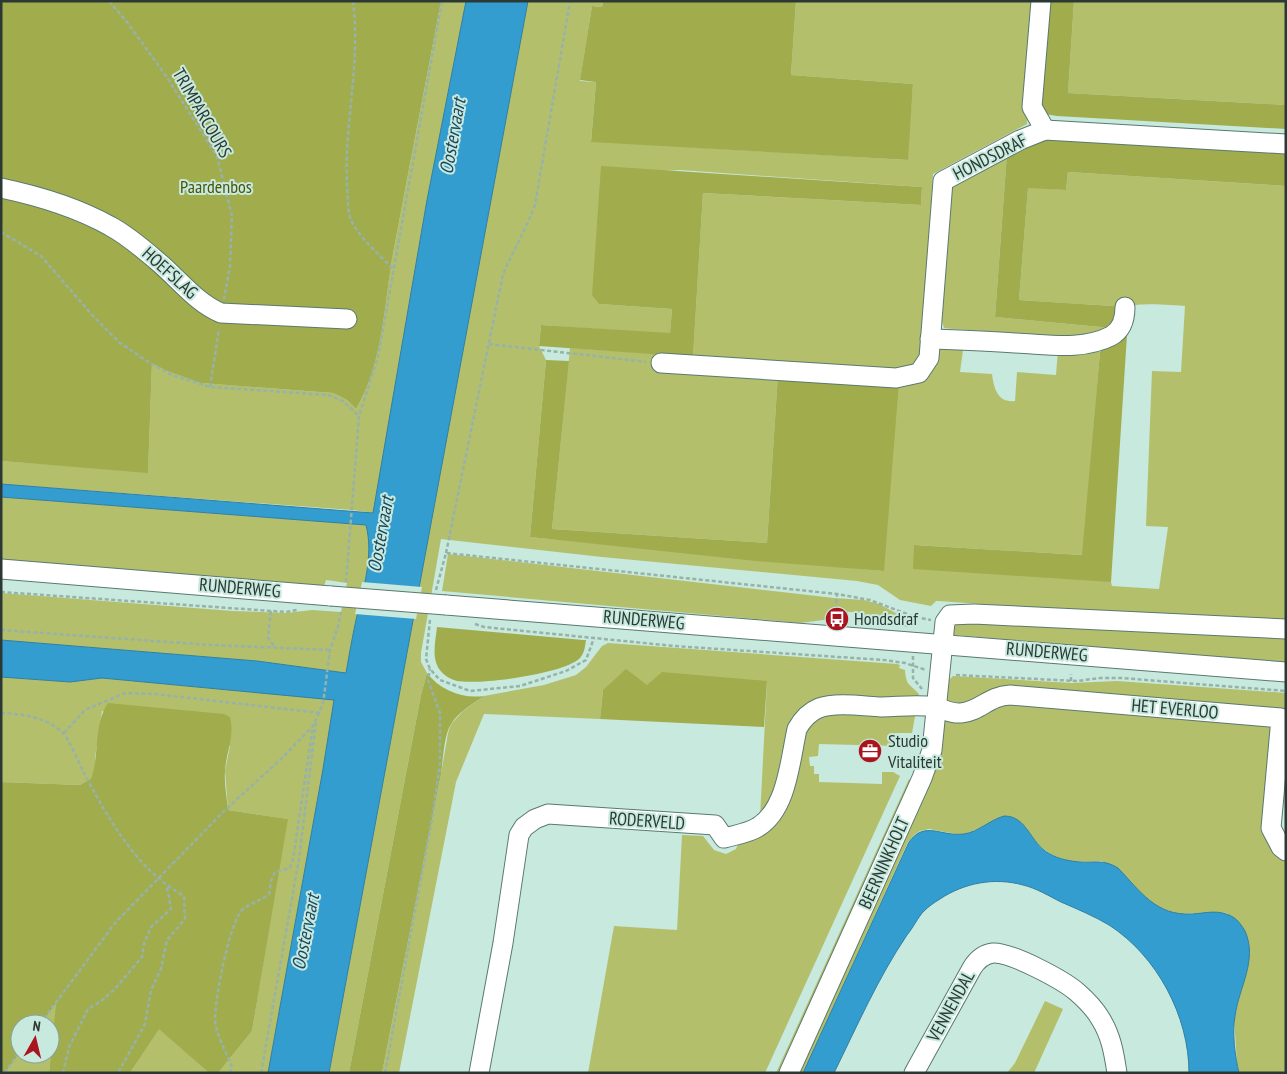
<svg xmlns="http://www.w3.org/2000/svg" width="1287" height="1074" viewBox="0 0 1287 1074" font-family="'PT Sans Narrow',sans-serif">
	<rect width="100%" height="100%" fill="#c7e9de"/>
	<!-- green -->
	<g fill="#b4bf6c" fill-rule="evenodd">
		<path d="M441,1H466L427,200L374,513L352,510L1,484V461L148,472L152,362L167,371L202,383L333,393L347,400L356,409C382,366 384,308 392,259C408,173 425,87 441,1Z"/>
		<path d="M528,1H603L602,7L592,6L580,81L596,82L591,141L907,160L913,84L791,75L796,1H1034L1027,124L933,174L924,315L938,351L942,344L964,343L960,372L992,374C994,389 998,403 1015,401L1017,372L1056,375L1058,350L1100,352L1083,555L915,545L1111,582L1112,586L1159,589L1168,527L1146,526L1152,371L1181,372L1185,306C1174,305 1137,302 1129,307L1019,300L1028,187L1066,190L1068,172L1286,186V626L939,601H936L931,606L900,600L878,585L857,581L602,557L441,539L421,653V662L427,673L421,695L349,1073H329ZM680,170L922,187L921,205L703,193L693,356L570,348L552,529L767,543L778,375L883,571L530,537L546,360L539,346L541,325L670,334L672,309L599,304L658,171Z"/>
		<path d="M1074,1H1286V105L1068,93Z"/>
		<path d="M1007,153L995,317L1111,328L1092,338L953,329L944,328L940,315L948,189Z"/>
		<path d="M1,497L366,525C374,556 363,589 356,620C352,638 349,656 346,673L257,661L1,640V593L233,611L286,613L312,610L341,612L347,583L326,580L324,586L1,560Z"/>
		<path d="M448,554L834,598L864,600L879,604L907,619V627L859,617L860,613L833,610L831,619L800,623L442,591Z"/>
		<path d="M956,617L1286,638V664L945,634Z"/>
		<path d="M608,643L897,664L900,665L899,668L905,670C906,686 910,684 919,694L912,733H895V746L819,744L818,756L809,757L810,766H814V774H819V782L882,784V772H893L900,776L765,1073H588L614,926L677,930L682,835L703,836L714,850L726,854L736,849L741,838L777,799L760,817L767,682L647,685L603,690L600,719L484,714L456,782L399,1073H382L441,774L448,733L451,724L463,711L484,696L544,685L576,675L586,667L602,646Z"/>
		<path d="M953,676L1072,683L1117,681L1286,693V751L1267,833L1286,860V1073H1239L1237,1064L1234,1017L1249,962V943L1227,913L1216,912L1179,914L1159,908L1102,861C1078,863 1055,862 1037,843C1032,838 1028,834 1026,827H982L965,834H956L929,829L920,831L914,835L908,842L803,1073H795L908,824L946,683Z"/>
		<path d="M1,677L70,682L102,678L335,699L323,769L268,1073H218L252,1031L287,819L228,810L225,771L230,746L102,711L95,758V769L92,779L80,785L1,782Z"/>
		<path d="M909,779L911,781L782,1073H776Z"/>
		<path d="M1045,1001L1063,1009L1034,1073H1007L1015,1063Z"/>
		<path d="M57,1003L49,1073H5L20,1053L50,1054V1024H41Z"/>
		<path d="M159,1028L209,1073H130Z"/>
	</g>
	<!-- forest -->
	<g fill="#a1ac4d">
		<path d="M1,1H441C425,87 408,173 392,259C384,309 382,366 356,409L347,400L333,393L201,383L167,371L152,363L148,473L1,461Z"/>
		<path d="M603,1H796L791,75L913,84L908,160L591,142L596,82L580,80L592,6L602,7Z"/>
		<path d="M1047,1H1074L1068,93L1286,105V129L1057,116L1045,114L1040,110Z"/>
		<path d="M1038,136L1286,144V186L1068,172L1066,190L1028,188L1019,300L1129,307L1111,328L995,317L1007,153Z"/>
		<path d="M601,166L922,187L921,205L703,193L693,357L539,346L541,325L670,333L672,309L599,304L592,295Z"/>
		<path d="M1127,335L1111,582L913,569L914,545L1082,555L1100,352L1111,339Z"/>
		<path d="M546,360L569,361L552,529L767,543L778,374L899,382L884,571L756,561L530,537Z"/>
		<path d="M437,627L583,640H586C585,646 585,652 580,658C564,674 480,685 457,681C449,679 440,673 437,665C432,654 436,638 437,627Z"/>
		<path d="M626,669L647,685L662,672L767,681L764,727L600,719L603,690Z"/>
		<path d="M427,673C440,690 462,699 484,696C473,704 458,712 451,724C444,735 443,760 441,774L382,1073H349L421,695Z"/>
		<path d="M108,703L224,714L230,717C235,736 226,753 225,771C224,784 227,798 228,810L288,819L252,1031L218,1073H209L159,1029L130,1073H49L56,1004L41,1024H20V1053L5,1073H1V782L80,785L91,779C100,755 93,725 108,703Z"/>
	</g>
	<!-- water -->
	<g fill="#339dd0" stroke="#317fa1">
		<path d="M466,1H528L329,1073H268L323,769L334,700L102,678L70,682L1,677V640L257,661L346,673C349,656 352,638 356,620C363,590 374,556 366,525L1,497V484L373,513L427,200Z"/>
		<path d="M1004,816C1028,816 1029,843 1050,854C1059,859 1069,861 1080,862C1096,863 1103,859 1118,868C1141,892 1156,916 1192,914C1207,913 1219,909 1233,917C1238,920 1242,926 1245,931C1258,960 1239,987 1235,1016C1232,1033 1235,1056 1239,1073H1189C1189,1016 1157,956 1109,925C1094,916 1077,909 1061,902C1049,896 1036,888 1023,885C994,877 964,883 940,899C935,902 929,906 924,911C918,917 913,928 907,935C878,978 857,1026 834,1073H803L909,842C925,820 941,837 964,834C978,832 990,820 1004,816Z"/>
	</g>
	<!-- pier -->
	<path fill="#c7e9de" d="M362,582L422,587L416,619L355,614Z"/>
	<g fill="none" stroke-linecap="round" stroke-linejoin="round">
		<!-- minor casing -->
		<g stroke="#5a7970" stroke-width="21">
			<g id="minor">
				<path d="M1045,130L1286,144"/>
				<path d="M1,188C39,196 76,207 110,226C127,235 142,248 156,260C178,278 195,302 221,313L347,319"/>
				<path d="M930,339C958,340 987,341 1015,343C1046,344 1082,351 1111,336C1122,330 1125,319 1125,307"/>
				<path d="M661,363L896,378L919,373L929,358L943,181L1020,140L1045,130L1032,107L1041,1"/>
				<path d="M1,569L331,596"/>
				<path d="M446,605C726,627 1006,649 1286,672"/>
				<path d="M479,1073L503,943L519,835L524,827L535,819L548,814L715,825L724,838C735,835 749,833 758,827C787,809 790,761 797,729C802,720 809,712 819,708C836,702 862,706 881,707C898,707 917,704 935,707C944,709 951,714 961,713C981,711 988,696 1010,695L1281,718L1271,828L1281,847L1286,851"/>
				<path d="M789,1073L922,778L932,750L945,622L950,615L974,614L1286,629"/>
				<path d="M914,1073L972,968C977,960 984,954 993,953C1011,952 1063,980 1077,992C1085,999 1094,1008 1100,1018C1111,1035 1114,1053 1117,1073"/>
			</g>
		</g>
		<!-- path -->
		<g stroke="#97b2a9" stroke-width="2.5" stroke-dasharray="4 2.5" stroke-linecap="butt">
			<path d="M109,1L127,22L166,76L217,156L232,216L230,266L224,299"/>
			<path d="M353,1C361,63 344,124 347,185C348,196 347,210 351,220C360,239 379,254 393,269"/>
			<path d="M1,232L41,256L93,316L120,343L150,363L172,375L210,387L328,395L343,401L359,416"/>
			<path d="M489,344L646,362"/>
			<path d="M210,387L219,329"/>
			<path d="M446,553L503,274C513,251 526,229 535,205L570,1"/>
			<path d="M346,582L359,416L378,357L442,1"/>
			<path d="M436,590L446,553L837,594L870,600L915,617L931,620"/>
			<path d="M1,592L286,612L297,610"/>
			<path d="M271,611L268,638L275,647"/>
			<path d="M835,616L837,594"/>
			<path d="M863,619L871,621"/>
			<path d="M430,620L426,659L430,669L440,680L470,691L520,686L566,671L586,660L594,638"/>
			<path d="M475,624L484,627L674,646L884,660L905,663L926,670"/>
			<path d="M1,630L210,645L330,650"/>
			<path d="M913,656V678L922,689"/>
			<path d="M956,675L1077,681L1100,678H1121L1286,691"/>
			<path d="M1071,681V674"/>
			<path d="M1,713C23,714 45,717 62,732C69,738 79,764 84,773C109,820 136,869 184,896L185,919L167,940L161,969L151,990L145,1024L118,1073"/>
			<path d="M64,733L85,710L125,693L155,694L320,713"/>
			<path d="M40,1024L115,923L223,812L280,760L313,726L323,704L330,650L338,627L341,612"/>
			<path d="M5,1073L20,1050"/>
			<path d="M63,1073L69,1047L88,1009L101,1001L114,990L142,957L144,944L151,927L171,909L167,887"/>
			<path d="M230,1073L232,1067C227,1054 215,1032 215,1019C215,999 229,924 242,910C250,903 261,901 269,894L271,881L275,872L290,868L293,859L313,726"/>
			<path d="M261,1073L299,859L316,722"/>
			<path d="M385,1073L432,819L440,763V713L428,680L430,669"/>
		</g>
		<!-- minor -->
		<use href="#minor" stroke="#fff" stroke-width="19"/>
		<!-- minor-bridge casing -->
		<g stroke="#5a7970" stroke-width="21" stroke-linecap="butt">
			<path id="minor-bridge" d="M331,596L446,605"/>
		</g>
		<!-- minor-bridge -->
		<use href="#minor-bridge" stroke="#fff" stroke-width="19"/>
	</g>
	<!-- icons -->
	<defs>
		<g id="bus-disc" transform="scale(1.25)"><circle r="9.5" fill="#a9141e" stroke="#c7e9de"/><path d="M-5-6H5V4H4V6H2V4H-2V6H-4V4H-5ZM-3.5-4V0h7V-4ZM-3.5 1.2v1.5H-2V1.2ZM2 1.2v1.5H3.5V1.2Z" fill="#fff"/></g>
		<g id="office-disc" transform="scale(1.25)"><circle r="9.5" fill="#a9141e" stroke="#c7e9de"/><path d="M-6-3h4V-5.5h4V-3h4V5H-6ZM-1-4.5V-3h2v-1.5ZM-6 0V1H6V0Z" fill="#fff"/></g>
	</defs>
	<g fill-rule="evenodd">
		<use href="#bus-disc" x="837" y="619"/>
		<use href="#office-disc" x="870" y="751"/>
	</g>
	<g text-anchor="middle" stroke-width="4" stroke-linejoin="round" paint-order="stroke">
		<!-- street labels -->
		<g font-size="18" fill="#2b3834" stroke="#c7e9de">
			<text transform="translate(202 113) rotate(60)" y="6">TRIMPARCOURS</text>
			<text transform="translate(990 157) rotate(-27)" y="6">HONDSDRAF</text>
			<text transform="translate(170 273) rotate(42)" y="6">HOEFSLAG</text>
			<text transform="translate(240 588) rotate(5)" y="6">RUNDERWEG</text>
			<text transform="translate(644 620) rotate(5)" y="6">RUNDERWEG</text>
			<text transform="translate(1047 652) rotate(5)" y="6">RUNDERWEG</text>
			<text transform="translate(1175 709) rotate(5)" y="6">HET EVERLOO</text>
			<text transform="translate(647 821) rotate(4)" y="6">RODERVELD</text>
			<text transform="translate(884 863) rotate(-66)" y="6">BEERNINKHOLT</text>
			<text transform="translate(951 1006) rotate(-61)" y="6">VENNENDAL</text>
		</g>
		<!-- park labels -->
		<g font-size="18" fill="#4c530a" stroke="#c7e9de">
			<text x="216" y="193">Paardenbos</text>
		</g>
		<!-- poi labels -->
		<g font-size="18" fill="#2b3834" stroke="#c7e9de" text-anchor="start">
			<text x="854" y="625">Hondsdraf</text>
			<text x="888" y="747">Studio<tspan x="888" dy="21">Vitaliteit</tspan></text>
		</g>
		<!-- water labels -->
		<g font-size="19" font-style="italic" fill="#1c465d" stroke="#c7e9de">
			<text transform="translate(452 136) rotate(-80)" y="7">Oostervaart</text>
			<text transform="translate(380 534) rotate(-80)" y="7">Oostervaart</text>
			<text transform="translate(305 932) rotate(-79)" y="7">Oostervaart</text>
		</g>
	</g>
	<!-- border -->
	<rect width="1287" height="1074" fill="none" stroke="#2b3834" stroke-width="5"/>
	<!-- north arrow -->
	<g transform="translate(35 1039) rotate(8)"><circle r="24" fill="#c7e9de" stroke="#89a29a"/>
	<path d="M0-4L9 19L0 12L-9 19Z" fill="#a9141e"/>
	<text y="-8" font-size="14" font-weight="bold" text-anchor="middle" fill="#2b3834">N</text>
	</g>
</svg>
